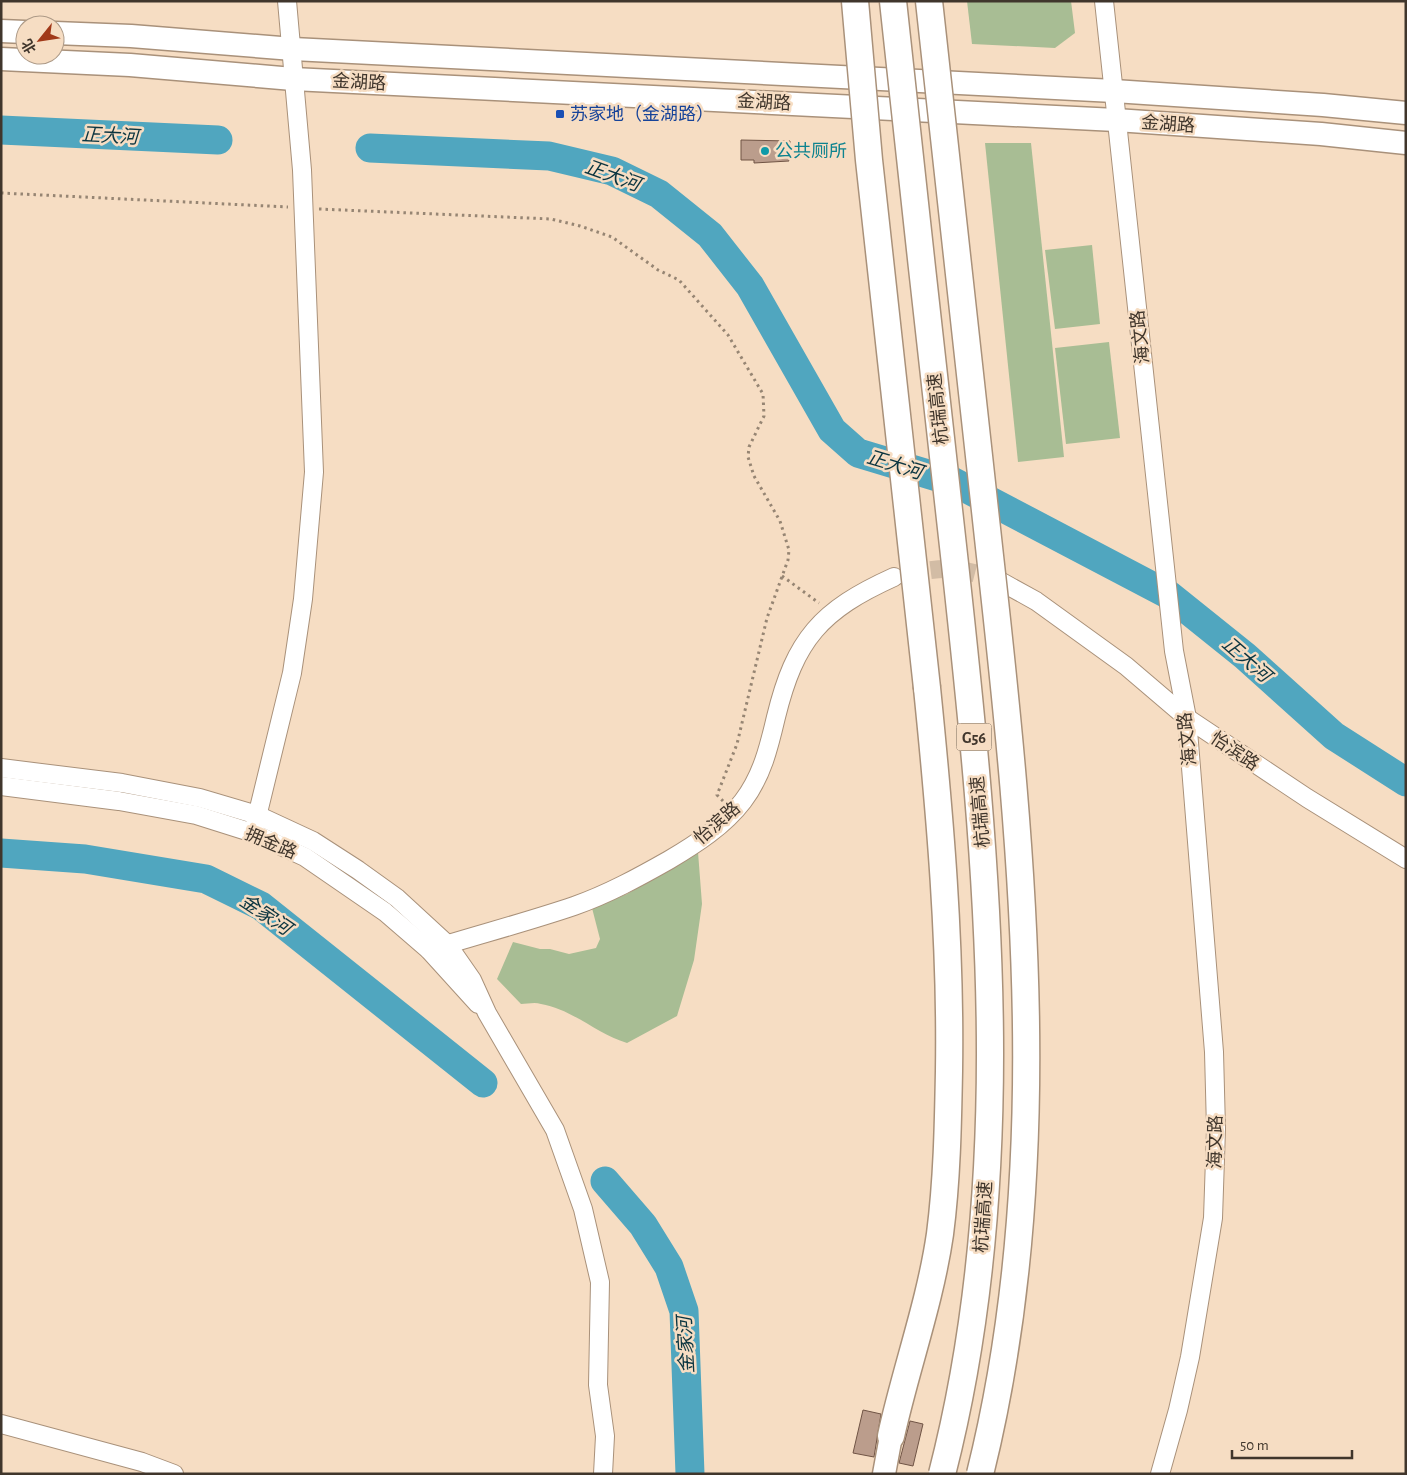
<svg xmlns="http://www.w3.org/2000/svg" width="1407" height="1475" viewBox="0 0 1407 1475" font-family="'Alegreya Sans','Noto Sans SC',sans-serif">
	<rect width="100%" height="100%" fill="#f6ddc3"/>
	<!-- green -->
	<g fill="#a8bd94">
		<path d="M967,1H1071L1075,33L1055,48L972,44Z"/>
		<path d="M985,143H1031L1064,457L1018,462Z"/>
		<path d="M1092,245L1100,324L1055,329L1045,250Z"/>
		<path d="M1109,342L1120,438L1066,444L1055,348Z"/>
		<path d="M698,852L702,904L694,960L677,1016L627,1043C597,1034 572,1009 541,1004C535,1002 527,1004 521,1004L497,979L513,942L540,949H550L569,954L596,948L600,939L592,908L627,894Z"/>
	</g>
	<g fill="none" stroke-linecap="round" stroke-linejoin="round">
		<!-- river -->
		<g stroke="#50a6bf" stroke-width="29">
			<path d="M1,130L218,140"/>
			<path d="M370,148L549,156L612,171L659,194L710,235L750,286L832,430L858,453L954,482L1169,595L1245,656L1334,736L1406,782"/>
			<path d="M1,853L85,859L206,879L261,906L483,1083"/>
			<path d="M605,1181L643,1225L669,1267L684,1311L690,1474"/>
		</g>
	</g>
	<!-- building -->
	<g fill="#bb9d8c" stroke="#705445">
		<path d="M741,140L790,141L789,161L754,163V160H741Z"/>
		<path d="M863,1410L881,1414L874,1457L853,1453Z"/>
		<path d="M910,1421L923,1424L913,1466L899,1463Z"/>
	</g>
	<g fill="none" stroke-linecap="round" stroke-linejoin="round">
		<!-- minor-tunnel -->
		<path stroke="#d2bca5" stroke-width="18" stroke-dasharray="18 9" stroke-linecap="butt" d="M904,575C946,566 957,567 998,580"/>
		<!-- minor casing -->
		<g stroke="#a9917a" stroke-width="20">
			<g id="minor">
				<path d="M1104,1L1174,651L1187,718L1214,1052L1216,1129L1213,1218L1190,1357L1178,1410L1160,1474"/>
				<path d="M998,580L1036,601L1126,666L1187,718L1307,798L1406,859"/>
				<path d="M1,768L122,783L200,798L257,815L313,841L358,870L397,898L447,944L472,980L487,1013L555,1130L583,1209L600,1282L598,1385L605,1436L603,1474"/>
				<path d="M1,786L119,801L196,815L253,833L305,857L385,912L429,950L478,1004"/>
				<path d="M253,833L292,673L303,599L314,472L302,170L287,1"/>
				<path d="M429,950C477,935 527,922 574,906C608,894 639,877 669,860C696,844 724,826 743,801C762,776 769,747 776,717C795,639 821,610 894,577"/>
				<path d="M1,1424L142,1462L174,1474"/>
			</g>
		</g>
		<!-- major casing -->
		<g stroke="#a9917a" stroke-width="25">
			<g id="major">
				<path d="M1,31L25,32"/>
				<path d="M55,33L131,36L293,49L1114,91L1323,105L1406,113"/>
				<path d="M1,59L130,65L293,79L1116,120L1321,134L1406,143"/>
				<path d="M884,1474L891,1436"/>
			</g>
		</g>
		<!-- highway casing -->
		<g stroke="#a9917a" stroke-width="29">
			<path id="highway" d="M891,1436C906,1368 930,1303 940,1234C947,1180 948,1125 949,1071C951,943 940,816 927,688"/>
		</g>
		<!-- path -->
		<g stroke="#968573" stroke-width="3" stroke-dasharray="2.5 4" stroke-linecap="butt">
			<path d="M1,193L288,207"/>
			<path d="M319,209L551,219L580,226L612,237L658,270L679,280L728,335L763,394L764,416L749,447L748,457L754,476L780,521L789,550L788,560L767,618L737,744L717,795L723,801"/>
			<path d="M782,576L819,603"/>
		</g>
		<!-- minor -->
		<use href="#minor" stroke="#fff" stroke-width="18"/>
		<!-- major -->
		<use href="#major" stroke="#fff" stroke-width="22"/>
		<!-- highway -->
		<use href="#highway" stroke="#fff" stroke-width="26"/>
		<!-- highway-bridge casing -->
		<g stroke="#a9917a" stroke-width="29" stroke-linecap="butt">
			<g id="highway-bridge">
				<path d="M855,1L869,160L927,688"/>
				<path d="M893,1C913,189 934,376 955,564C988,865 1019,1175 942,1474"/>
				<path d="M929,1C949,186 970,371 990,556C1024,860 1055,1173 980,1474"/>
			</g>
		</g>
		<!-- highway-bridge -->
		<use href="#highway-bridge" stroke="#fff" stroke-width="26"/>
	</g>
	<!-- markers -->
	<rect fill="#1a4fb4" stroke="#f6ddc3" stroke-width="2" x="555" y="109" width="10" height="10" rx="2.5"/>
	<circle fill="#0f9aa8" stroke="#f6ddc3" stroke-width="2" cx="765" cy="151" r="5"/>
	<g text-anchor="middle" stroke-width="5" stroke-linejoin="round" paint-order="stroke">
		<!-- shield labels -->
		<rect fill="#f6ddc3" stroke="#776859" stroke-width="1" x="956.5" y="723.5" width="35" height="27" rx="4"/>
		<g font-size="16" font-weight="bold" fill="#40362c">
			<text x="974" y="743">G56</text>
		</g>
		<!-- street labels -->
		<g font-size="18" fill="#40362c" stroke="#f6ddc3">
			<text transform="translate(359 82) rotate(3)" y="6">金湖路</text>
			<text transform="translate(764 102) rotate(3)" y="6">金湖路</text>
			<text transform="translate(1168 124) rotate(4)" y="6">金湖路</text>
			<text transform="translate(1140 337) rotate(-96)" y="6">海文路</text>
			<text transform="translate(938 409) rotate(-96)" y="6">杭瑞高速</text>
			<text transform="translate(1187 739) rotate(-96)" y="6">海文路</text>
			<text transform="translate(1235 751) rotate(34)" y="6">怡滨路</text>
			<text transform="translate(980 812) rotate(-95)" y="6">杭瑞高速</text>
			<text transform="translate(717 823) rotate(-41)" y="6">怡滨路</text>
			<text transform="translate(271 843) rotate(23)" y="6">拥金路</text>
			<text transform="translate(1215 1142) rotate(-89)" y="6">海文路</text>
			<text transform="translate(983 1217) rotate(-86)" y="6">杭瑞高速</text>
		</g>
		<!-- transit labels -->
		<g font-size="18" fill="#164399" stroke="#f6ddc3" text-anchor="start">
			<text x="570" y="120">苏家地（金湖路）</text>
		</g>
		<!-- culture labels -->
		<g font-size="18" fill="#0d838f" stroke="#f6ddc3" text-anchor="start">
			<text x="775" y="157">公共厕所</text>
		</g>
		<!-- water labels -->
		<g font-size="19" font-style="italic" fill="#0b3540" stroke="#f6ddc3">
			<text transform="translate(110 135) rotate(3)" y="7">正大河</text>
			<text transform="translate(613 175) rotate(20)" y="7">正大河</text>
			<text transform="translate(895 464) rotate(17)" y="7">正大河</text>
			<text transform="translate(1247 659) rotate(41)" y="7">正大河</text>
			<text transform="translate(266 914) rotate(34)" y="7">金家河</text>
			<text transform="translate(685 1345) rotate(-93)" y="7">金家河</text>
		</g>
	</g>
	<!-- border -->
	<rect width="1407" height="1475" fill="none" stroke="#40362c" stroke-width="5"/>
	<!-- north arrow -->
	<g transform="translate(40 40) rotate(240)"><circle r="24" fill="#f6ddc3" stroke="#ad9a87"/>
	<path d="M0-4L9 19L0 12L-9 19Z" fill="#a13919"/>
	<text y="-8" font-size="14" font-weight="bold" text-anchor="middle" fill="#40362c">北</text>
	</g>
	<!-- scale -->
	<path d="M1232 1450v8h120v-8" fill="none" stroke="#40362c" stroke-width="2.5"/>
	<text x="1240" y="1450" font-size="15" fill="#40362c" stroke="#f6ddc3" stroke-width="4" paint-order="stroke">50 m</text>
</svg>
